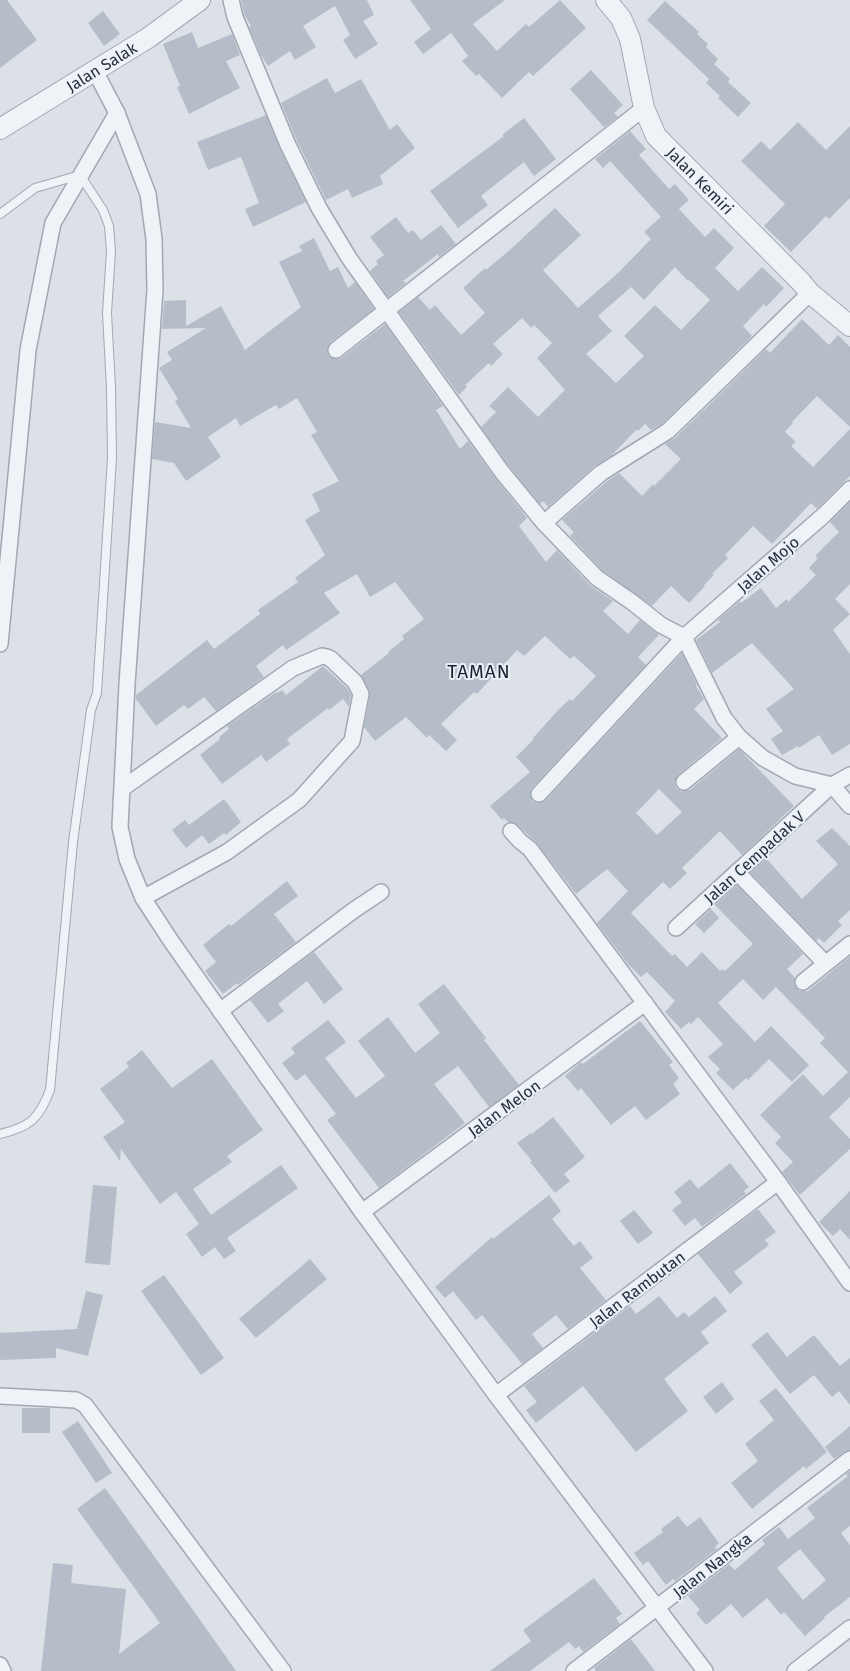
<svg xmlns="http://www.w3.org/2000/svg" width="850" height="1671" viewBox="0 0 850 1671" font-family="'Fira Sans',sans-serif">
	<rect width="100%" height="100%" fill="#dce1e8"/>
	<!-- building -->
	<g fill="#b5bec8" fill-rule="evenodd">
		<path d="M0,0H7L37,40L0,68Z"/>
		<path d="M241,0H367L374,15L363,21L378,44L355,59L343,40L350,35L335,6L303,26L316,47L295,60L290,51L268,66L261,55L249,27L251,26L244,14Z"/>
		<path d="M410,0H505L473,24L497,51L526,24L529,27L560,0L586,28L533,76L529,72L502,98L479,74L476,76L462,61L468,56L451,33L423,54L414,42L431,29Z"/>
		<path d="M665,1L699,32L697,34L708,44L706,47L718,59L714,64L730,79L728,82L751,103L738,117L718,98L720,96L706,83L709,79L647,20Z"/>
		<path d="M103,11L120,34L104,46L88,23Z"/>
		<path d="M192,32L198,48L232,34L240,55L226,61L240,88L189,114L177,87L180,86L163,44Z"/>
		<path d="M591,70L623,105L614,113L618,117L604,127L570,89Z"/>
		<path d="M327,78L335,93L361,79L390,130L397,124L415,148L380,176L383,184L352,198L348,189L326,200L297,141L281,103Z"/>
		<path d="M266,115L280,149L306,202L253,227L245,209L259,203L241,157L208,170L197,142Z"/>
		<path d="M524,118L556,159L534,176L524,162L481,196L488,205L458,228L430,191L504,136L502,135Z"/>
		<path d="M798,122L826,150L850,126V198L829,219L826,216L791,252L764,226L785,204L741,161L761,141L770,150Z"/>
		<path d="M630,131L646,149L639,155L669,189L675,184L689,200L679,209L705,237L714,228L734,248L715,268L738,291L762,267L784,288L766,307L764,304L743,326L752,336L662,424L651,430L645,424L638,431L636,430L611,456L595,466L548,507L543,501L540,504L509,466L481,427L496,412L489,406L508,387L538,417L565,390L537,358L552,343L534,325L531,328L522,318L493,344L503,354L491,366L489,363L465,385L467,387L459,395L399,312L418,297L430,310L435,305L461,335L485,313L463,288L485,268L486,270L512,248L555,208L581,235L543,270L578,308L619,272L651,239L644,232L661,217L610,161L603,168L595,159ZM675,267L688,281L689,280L710,300L681,330L655,305L624,336L644,356L616,383L586,354L612,331L598,316L631,287L644,300Z"/>
		<path d="M396,217L408,233L413,230L421,240L441,225L456,244L439,257L438,254L403,281L406,283L388,297L370,271L378,264L376,261L384,255L370,237Z"/>
		<path d="M314,238L330,271L338,267L348,288L355,282L374,309L330,343L327,351L329,356L337,359L341,358L385,324L443,406L436,410L460,449L468,441L495,478L527,518L519,526L546,562L557,550L590,585L613,601L603,611L628,634L640,620L659,635L638,657L646,665L532,788L530,792L532,801L537,803L546,800L682,653L697,685L696,686L704,699L694,709L722,738L678,775L675,783L676,788L681,791L690,790L739,749L794,806L742,855L720,831L682,868L687,873L670,889L663,882L631,913L672,956L675,954L687,967L702,952L720,971L722,969L725,971L753,944L715,905L737,885L803,954L787,969L795,978L794,984L799,991H808L850,956V1097L829,1117L850,1139V1149L800,1195L782,1172L793,1162L775,1143L781,1137L760,1115L803,1074L823,1096L848,1072L820,1043L825,1038L776,987L763,1000L743,979L718,1003L755,1042L771,1026L809,1065L792,1082L769,1059L748,1080L746,1078L733,1090L716,1073L720,1069L708,1057L723,1044L698,1017L691,1024L689,1022L681,1029L665,1012L675,1001L647,972L641,977L628,964L597,923L628,891L607,869L576,894L536,842L514,822H508L504,818L502,820L490,806L530,772L516,757L534,739L533,738L560,708L570,699L572,701L596,676L574,656L570,659L545,636L524,656L517,650L477,694L474,692L441,724L457,740L446,751L429,735L427,738L406,717L375,741L364,727L370,695L369,690L361,675L389,653L388,652L404,639L402,636L424,619L395,582L370,597L357,574L324,593L340,613L286,650L283,645L256,666L264,677L216,711L204,697L188,709L184,705L156,726L136,699V695L207,640L214,649L260,614L258,610L298,582L295,578L325,555L305,520L320,511L312,494L339,481L311,435L317,432L297,398L279,409L276,405L240,426L236,418L208,437L221,457L186,481L174,463L152,459L155,422L191,428L175,401L178,399L159,368L172,360L167,352L206,328L162,329L164,301L186,300V326L221,306L245,350L301,307L279,262L302,251L299,246ZM659,789L682,812L657,835L636,813Z"/>
		<path d="M802,319L829,345L838,335L850,347V427L817,396L792,422L793,423L785,432L796,442L791,446L813,467L850,429V476L817,509L811,503L772,544L753,526L725,555L728,558L712,574L714,575L704,585L705,586L689,603L671,586L652,606L603,571L570,536L574,532L562,520L607,481L619,473L642,496L653,484L654,486L681,459L665,444L675,438L766,349L770,353Z"/>
		<path d="M850,502V584L835,599L850,614L833,630L850,654V744L832,755L819,735L799,748L798,746L782,755L771,739L783,731L766,709L794,689L752,643L712,673L696,640L720,622L718,620L740,601L741,603L761,588L776,608L787,599L788,602L816,575L809,568L818,558L815,556L839,532L830,522Z"/>
		<path d="M323,666L347,688L351,695L349,707L343,699L329,710L328,708L287,739L290,744L266,762L261,755L222,784L200,755L220,739L219,737L229,729L227,726L276,692L277,693L282,690L286,695Z"/>
		<path d="M224,799L241,822L226,835L224,833L209,844L202,835L186,848L172,830L185,820L189,825Z"/>
		<path d="M832,828L850,846V910L838,921L842,925L824,943L819,938L816,941L750,872L766,858L802,899L838,864L816,841Z"/>
		<path d="M287,881L298,896L274,914L296,942L238,985L237,983L223,994L205,971L216,962L203,945L229,924L231,926Z"/>
		<path d="M711,909L719,918L704,933L695,924Z"/>
		<path d="M314,952L343,989L324,1004L307,981L278,1004L284,1011L268,1023L250,1000Z"/>
		<path d="M444,984L486,1038L484,1040L519,1085L489,1107L458,1066L434,1084L465,1123L379,1188L327,1120L336,1114L305,1074L296,1081L282,1063L295,1053L291,1048L328,1020L346,1042L325,1058L356,1098L385,1076L358,1041L388,1017L415,1053L440,1033L418,1004Z"/>
		<path d="M640,1021L673,1062L669,1065L679,1078L673,1084L680,1094L646,1120L635,1106L611,1125L581,1088L578,1091L565,1076L581,1062L583,1064Z"/>
		<path d="M142,1050L172,1088L212,1059L263,1130L227,1156L232,1162L193,1189L211,1215L281,1165L298,1188L227,1238L236,1251L224,1259L215,1247L202,1257L186,1234L199,1224L176,1192L160,1204L121,1149L120,1161L103,1137L125,1122L100,1089L129,1067L126,1063Z"/>
		<path d="M553,1117L585,1157L564,1174L570,1181L555,1193L530,1162L532,1161L517,1143L531,1133L532,1134Z"/>
		<path d="M730,1163L749,1187L744,1191L746,1194L702,1227L695,1218L685,1226L672,1210L682,1202L674,1192L690,1179L698,1189Z"/>
		<path d="M93,1185L117,1187L110,1265L85,1263Z"/>
		<path d="M850,1191V1240L840,1229L833,1236L819,1222Z"/>
		<path d="M549,1195L561,1211L552,1219L574,1246L580,1241L593,1258L580,1268L606,1300L568,1329L556,1315L532,1334L543,1348L522,1364L482,1315L476,1320L453,1291L445,1298L435,1287L492,1237L493,1239Z"/>
		<path d="M758,1209L776,1232L765,1240L769,1245L734,1272L743,1283L730,1294L698,1254Z"/>
		<path d="M634,1210L653,1233L638,1244L620,1221Z"/>
		<path d="M310,1259L327,1279L256,1338L239,1319Z"/>
		<path d="M164,1275L224,1358L201,1375L141,1291Z"/>
		<path d="M86,1291L103,1295L88,1356L56,1348V1358L0,1360V1333L77,1329Z"/>
		<path d="M659,1296L677,1318L684,1312L689,1317L715,1296L727,1311L701,1332L709,1343L664,1379L688,1411L636,1452L583,1386L536,1423L526,1410L537,1402L524,1386L630,1306L636,1314Z"/>
		<path d="M767,1332L787,1357L814,1335L840,1366L850,1358V1405L839,1391L832,1397L814,1375L790,1394L751,1345Z"/>
		<path d="M722,1382L734,1399L716,1414L703,1397Z"/>
		<path d="M776,1388L827,1452L806,1469L804,1466L752,1509L731,1483L758,1461L745,1444L774,1420L759,1401Z"/>
		<rect x="22" y="1408" width="28" height="25"/>
		<path d="M78,1421L112,1473L96,1483L62,1432Z"/>
		<path d="M850,1426V1450L844,1452L834,1459L825,1447Z"/>
		<path d="M850,1471V1526L841,1533L850,1545V1597L824,1617L825,1618L805,1636L784,1612L781,1615L767,1598L743,1618L731,1604L706,1625L696,1613L700,1610L688,1596L729,1564L735,1570L765,1544L762,1540L779,1527L788,1539L815,1518L807,1508L848,1476L846,1474ZM800,1549L826,1580L803,1600L777,1568Z"/>
		<path d="M105,1488L198,1617L236,1671H41L53,1563L73,1565L71,1583L126,1589L119,1654L160,1623L77,1509Z"/>
		<path d="M678,1516L687,1527L700,1517L719,1543L715,1547L717,1549L675,1581L673,1579L666,1585L648,1561L643,1565L634,1553L663,1532L661,1529Z"/>
		<path d="M594,1578L622,1614L616,1618L620,1624L583,1652L579,1646L575,1649L569,1642L530,1671H490L531,1641L523,1630Z"/>
		<path d="M631,1639L655,1671H596L594,1668Z"/>
	</g>
	<g fill="none" stroke-linecap="round" stroke-linejoin="round">
		<!-- service casing -->
		<g stroke="#a1a8b2" stroke-width="10">
			<path id="service" d="M0,214L35,188L80,175L103,210L109,226L111,251L107,313L111,388L112,458L97,693L91,710L73,842L50,1090C39,1119 30,1127 0,1134"/>
		</g>
		<!-- minor casing -->
		<g stroke="#a1a8b2" stroke-width="18">
			<g id="minor">
				<path d="M231,0L235,17L288,145L319,208L349,258L502,472L544,523L597,578L632,602L661,625L684,637L724,718L739,737L763,758L795,776L832,785L850,806"/>
				<path d="M95,71L117,113L148,194L154,239L155,290L127,684L120,827L127,859L143,898L171,941L362,1212L496,1395L705,1671"/>
				<path d="M336,350L644,108"/>
				<path d="M544,523L601,473L668,431L810,293"/>
				<path d="M0,644L28,350L53,223L117,113"/>
				<path d="M684,782L739,737"/>
				<path d="M123,788L293,668L322,656L327,657L331,659L355,682L361,694L352,741L299,800L227,852L143,898"/>
				<path d="M539,794L684,637L824,515L850,489"/>
				<path d="M511,831L520,841L530,849L778,1182L850,1283"/>
				<path d="M737,872L825,963"/>
				<path d="M676,928L832,785L850,775"/>
				<path d="M803,982L850,944"/>
				<path d="M220,1011L354,910L381,892"/>
				<path d="M362,1212L645,1003"/>
				<path d="M496,1395L778,1182"/>
				<path d="M0,1396L76,1400L85,1405L283,1671"/>
				<path d="M0,1665L3,1671"/>
				<path d="M574,1671L850,1459"/>
				<path d="M795,1671L850,1628"/>
			</g>
		</g>
		<!-- tertiary casing -->
		<g stroke="#a1a8b2" stroke-width="22">
			<g id="tertiary">
				<path id="s1" d="M606,0L621,18L630,39L644,108L656,136L801,282L810,293L850,326"/>
				<path id="s2" d="M0,129L148,38L200,0"/>
			</g>
		</g>
		<!-- service -->
		<use href="#service" stroke="#eff2f6" stroke-width="8"/>
		<!-- minor -->
		<use href="#minor" stroke="#eff2f6" stroke-width="15"/>
		<!-- tertiary -->
		<use href="#tertiary" stroke="#eff2f6" stroke-width="20"/>
	</g>
	<g text-anchor="middle" stroke-width="4" stroke-linejoin="round" paint-order="stroke">
		<!-- street labels -->
		<g font-size="16" fill="#243040" stroke="#ebf0f6">
			<text dy="6" stroke="none"><textPath href="#s2" startOffset="119">Jalan Salak</textPath></text>
			<text dy="6" stroke="none"><textPath href="#s1" startOffset="210">Jalan Kemiri</textPath></text>
			<text transform="translate(768 564) rotate(-41)" y="6">Jalan Mojo</text>
			<text transform="translate(754 857) rotate(-42)" y="6">Jalan Cempadak V</text>
			<text transform="translate(504 1108) rotate(-36)" y="6">Jalan Melon</text>
			<text transform="translate(637 1289) rotate(-37)" y="6">Jalan Rambutan</text>
			<text transform="translate(712 1565) rotate(-38)" y="6">Jalan Nangka</text>
		</g>
		<!-- quarter labels -->
		<g font-size="19" letter-spacing="1" fill="#172130" stroke="#ebf0f6">
			<text x="479" y="678">TAMAN</text>
		</g>
	</g>
</svg>
